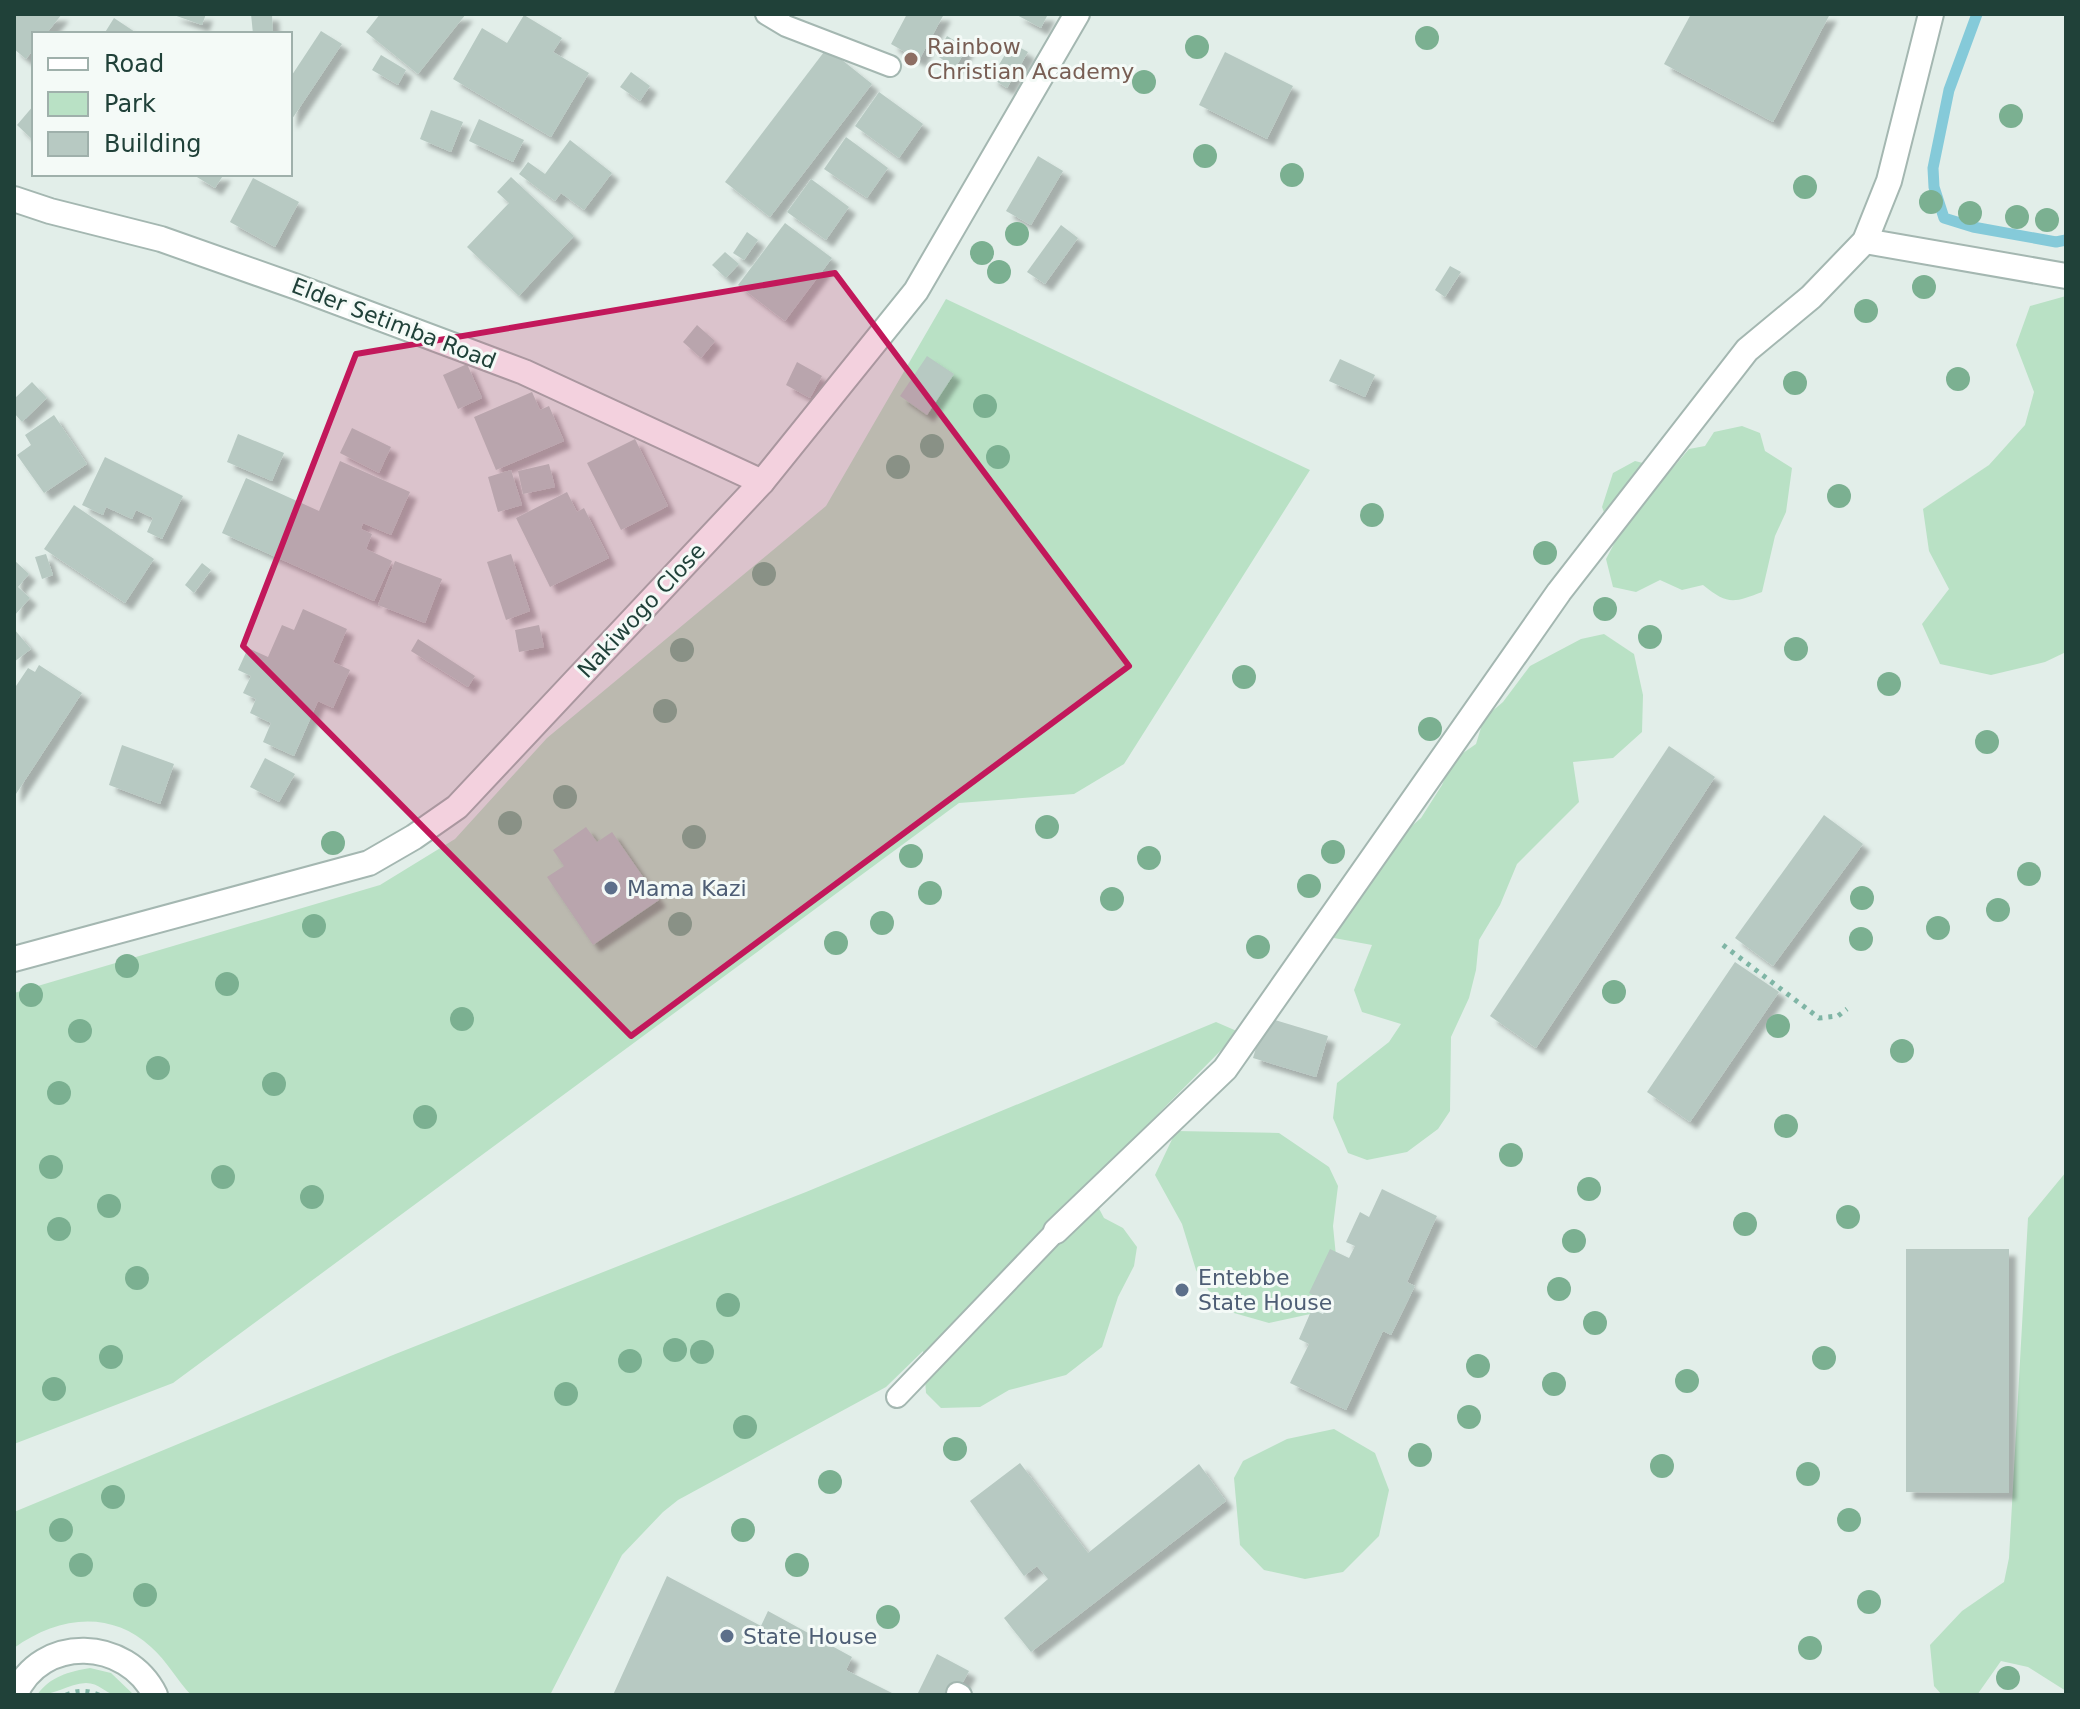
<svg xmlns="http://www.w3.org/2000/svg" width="2080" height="1709" viewBox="0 0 2080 1709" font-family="'DejaVu Sans',sans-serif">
	<defs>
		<filter id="shadow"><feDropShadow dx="7" dy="7" stdDeviation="2" flood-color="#0004"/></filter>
	</defs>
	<rect width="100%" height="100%" fill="#e2eee9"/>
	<!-- green -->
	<g fill="#b9e1c5">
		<path d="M2066,296V652L2045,662L1991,675L1940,664L1922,624L1949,589L1929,551L1923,509L1989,465L2025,425L2034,392L2016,345L2030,306Z"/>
		<path d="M946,299L1310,470L1124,764L1074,794L959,803L173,1383L14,1444V993L380,885L455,839L547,738L826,506Z"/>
		<path d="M1742,426L1760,433L1765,451L1792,468L1786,512L1775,536L1762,592C1733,603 1728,605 1703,585L1682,590L1660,580L1636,592L1613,587L1606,559L1615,542L1602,507L1613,473L1635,461L1671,470L1689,449L1705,446L1714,432Z"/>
		<path d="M1604,634L1634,654L1643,695L1642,732L1613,758L1573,762L1579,802L1517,864L1500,905L1479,940L1476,970L1469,998L1451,1037L1450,1111L1438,1129L1407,1152L1367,1160L1348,1153L1333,1118L1337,1083L1389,1042L1401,1024L1362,1012L1354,990L1372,945L1334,938L1324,910L1332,892L1352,864L1394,841L1421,818L1442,785L1453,760L1476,744L1484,718L1503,702L1530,666L1581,639Z"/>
		<path d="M1216,1022L1239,1032L1087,1186L1104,1218L1123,1228L1137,1247L1134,1266L1118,1297L1102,1347L1066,1375L1009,1390L980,1407L941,1408L926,1393L923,1351L886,1387L678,1500L663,1512L622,1555L550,1695H191C177,1680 167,1661 151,1647C110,1609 57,1617 14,1648V1512L393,1355L806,1192Z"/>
		<path d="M1176,1131L1279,1133L1329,1167L1338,1186L1333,1226L1338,1276L1315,1313L1269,1323L1220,1309L1196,1270L1182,1224L1155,1175Z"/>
		<path d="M2066,1172V1691L2028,1667L2001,1661L1977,1695H1942L1934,1686L1930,1645L1962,1611L2004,1582L2009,1558L2028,1218Z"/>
		<path d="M1334,1429L1375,1453L1389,1490L1379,1536L1343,1572L1305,1579L1264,1570L1240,1545L1234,1478L1243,1461L1287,1439Z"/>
		<path d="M90,1668L111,1673L134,1695C129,1695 121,1696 115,1695C105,1693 99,1683 86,1683C68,1684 55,1695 37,1695C51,1676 68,1672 90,1668Z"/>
	</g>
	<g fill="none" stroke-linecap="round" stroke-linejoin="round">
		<!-- stream -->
		<path stroke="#85cad9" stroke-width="11" d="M1977,14L1949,90L1933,168L1934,187L1944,218L1973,227L2056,242L2066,240"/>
	</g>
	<!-- building -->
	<g fill="#b7c9c2" filter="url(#shadow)">
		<path d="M14,14H62L46,34H34V49L26,59L14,49Z"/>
		<path d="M171,14H206L202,25Z"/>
		<path d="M251,14H272L273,34H253Z"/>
		<path d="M380,14H466L418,74L366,32Z"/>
		<path d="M907,14H944L919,60L891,44Z"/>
		<path d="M1015,14H1048L1041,28Z"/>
		<path d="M1691,14H1830L1773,122L1664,64Z"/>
		<path d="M524,15L562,38L553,52L589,73L551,137L453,79L482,28L507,43Z"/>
		<path d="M114,18L138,34H104Z"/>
		<path d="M321,31L342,44L290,122V78Z"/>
		<path d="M947,36L967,48L955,68L936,55Z"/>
		<path d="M1012,43L1028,52L1007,88L991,78Z"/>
		<path d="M827,48L872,84L770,217L725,182Z"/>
		<path d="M1225,52L1293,86L1267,139L1199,105Z"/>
		<path d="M381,55L406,70L398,85L372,70Z"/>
		<path d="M631,72L650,86L640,101L620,87Z"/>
		<path d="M879,92L923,124L899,158L855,126Z"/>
		<path d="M34,105V141L17,125Z"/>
		<path d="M431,110L463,122L451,152L420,139Z"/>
		<path d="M479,119L524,140L513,162L469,141Z"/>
		<path d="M846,137L888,168L867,198L824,169Z"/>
		<path d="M570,140L612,173L584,210L561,193L555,201L519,174L528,162L545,174Z"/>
		<path d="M1038,156L1063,171L1031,225L1006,211Z"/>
		<path d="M192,174H224L215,188Z"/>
		<path d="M511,177L574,236L519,296L467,247L509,203L497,192Z"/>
		<path d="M253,178L299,202L275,247L230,222Z"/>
		<path d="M811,179L849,207L826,240L787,212Z"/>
		<path d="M785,223L832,258L785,321L738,285Z"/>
		<path d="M1061,225L1078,238L1045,284L1027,272Z"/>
		<path d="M747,232L758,240L744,260L733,253Z"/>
		<path d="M725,252L739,264L726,278L712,265Z"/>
		<path d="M1450,266L1461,272L1445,297L1435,290Z"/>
		<path d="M697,325L715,341L701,358L683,342Z"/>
		<path d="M927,356L954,374L927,415L900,396Z"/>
		<path d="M1340,359L1375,375L1365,397L1329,381Z"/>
		<path d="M797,362L822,376L810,398L786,385Z"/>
		<path d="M467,364L482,398L458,409L443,375Z"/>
		<path d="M32,382L47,398L22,422L14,413V399Z"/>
		<path d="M532,392L540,410L549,406L564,441L496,470L474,417Z"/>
		<path d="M54,415L87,464L44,493L17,455L31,445L25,435Z"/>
		<path d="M352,428L391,447L379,473L340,453Z"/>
		<path d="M238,434L284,453L272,481L227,462Z"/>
		<path d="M635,439L668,506L621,530L587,463Z"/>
		<path d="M105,457L183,496L162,539L147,532L153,518L136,510L132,519L106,507L103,515L82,505Z"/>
		<path d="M340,461L410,492L391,535L363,523L361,529L372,534L366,549L392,561L374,601L222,533L246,478L319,511Z"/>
		<path d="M549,464L555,487L523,494L518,471Z"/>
		<path d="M511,470L522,505L498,512L488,477Z"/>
		<path d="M567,492L577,512L584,508L609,558L550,587L516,518Z"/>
		<path d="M74,505L154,559L125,603L44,549Z"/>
		<path d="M46,554L53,575L42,579L35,557Z"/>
		<path d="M511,554L530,611L506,620L487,562Z"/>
		<path d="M14,560L29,574L18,587L30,598L14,616Z"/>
		<path d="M395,561L442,579L425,623L378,605Z"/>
		<path d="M202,563L211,570L194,593L185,585Z"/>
		<path d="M303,609L347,629L333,662L350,670L333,708L318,701L294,756L263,742L271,723L250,713L256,699L243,693L251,676L238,670L248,648L268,657L282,625L294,630Z"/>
		<path d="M539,625L544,647L519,652L515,630Z"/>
		<path d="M14,629L31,649L14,662Z"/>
		<path d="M418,639L475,676L468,687L411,651Z"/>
		<path d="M39,665L82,693L14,797V689L28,668L35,672Z"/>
		<path d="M122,745L174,764L160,804L109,785Z"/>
		<path d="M1669,746L1715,777L1536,1048L1490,1016Z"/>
		<path d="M265,758L295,774L279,802L250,787Z"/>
		<path d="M1824,815L1863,844L1773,966L1735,938Z"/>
		<path d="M586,827L597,842L612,832L659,900L593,945L547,877L564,866L553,850Z"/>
		<path d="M1735,962L1779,992L1690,1122L1647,1092Z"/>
		<path d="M1265,1017L1328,1036L1316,1077L1253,1058Z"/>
		<path d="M1382,1189L1437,1216L1407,1282L1415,1286L1391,1335L1383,1331L1346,1410L1290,1383L1309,1344L1299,1339L1312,1309L1323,1314L1328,1303L1309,1293L1330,1249L1349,1258L1355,1246L1346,1242L1360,1212L1369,1217Z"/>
		<path d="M1906,1249H2009V1493L1906,1492Z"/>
		<path d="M1020,1463L1088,1553L1199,1464L1226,1501L1031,1652L1004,1618L1048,1579L1037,1566L1024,1576L970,1501Z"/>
		<path d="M667,1576L761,1626L768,1611L852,1657L846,1670L896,1695H613Z"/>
		<path d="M937,1654L969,1671L956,1695H917Z"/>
	</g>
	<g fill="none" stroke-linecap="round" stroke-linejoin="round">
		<!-- service casing -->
		<g stroke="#a4b7b1" stroke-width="24">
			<g id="service">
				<path d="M766,14L786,26L890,66"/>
				<path d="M897,1397L1056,1231"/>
				<path d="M957,1693L961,1695"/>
			</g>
		</g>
		<!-- minor casing -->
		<g stroke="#a4b7b1" stroke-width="28">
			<g id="minor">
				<path d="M14,199L50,211L161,239L297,287L524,372L762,482"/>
				<path d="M1865,241L2066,276"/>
				<path d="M1056,1231L1225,1069L1559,592L1747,350L1811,297L1865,241L1889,181L1931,14"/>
				<path d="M15,1695C41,1634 127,1638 155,1695"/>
			</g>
		</g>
		<!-- tertiary casing -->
		<g stroke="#a4b7b1" stroke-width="28">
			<path id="tertiary" d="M14,959L369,863L414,837L457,807L762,482L916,291L1077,14"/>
		</g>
		<!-- path -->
		<g stroke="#7fb5a5" stroke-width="5" stroke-dasharray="4 6" stroke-linecap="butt">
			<path d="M1723,945L1819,1018L1838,1016L1847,1009"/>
			<path d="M66,1695C78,1690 87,1690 99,1695"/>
		</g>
		<!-- service -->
		<use href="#service" stroke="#fff" stroke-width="20"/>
		<!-- minor -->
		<use href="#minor" stroke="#fff" stroke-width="24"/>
		<!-- tertiary -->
		<use href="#tertiary" stroke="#fff" stroke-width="24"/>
	</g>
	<!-- trees -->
	<g fill="#7bb091">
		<circle cx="1427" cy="38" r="12"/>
		<circle cx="1197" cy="47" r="12"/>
		<circle cx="1144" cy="82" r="12"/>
		<circle cx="2011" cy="116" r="12"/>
		<circle cx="1205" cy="156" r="12"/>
		<circle cx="1292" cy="175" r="12"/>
		<circle cx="1805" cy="187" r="12"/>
		<circle cx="1931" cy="202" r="12"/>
		<circle cx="1970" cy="213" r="12"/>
		<circle cx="2017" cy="217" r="12"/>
		<circle cx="2047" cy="220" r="12"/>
		<circle cx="1017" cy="234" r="12"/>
		<circle cx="982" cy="253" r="12"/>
		<circle cx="999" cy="272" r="12"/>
		<circle cx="1924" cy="287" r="12"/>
		<circle cx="1866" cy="311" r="12"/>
		<circle cx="1958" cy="379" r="12"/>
		<circle cx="1795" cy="383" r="12"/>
		<circle cx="985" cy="406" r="12"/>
		<circle cx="932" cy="446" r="12"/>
		<circle cx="998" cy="457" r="12"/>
		<circle cx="898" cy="467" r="12"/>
		<circle cx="1839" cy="496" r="12"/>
		<circle cx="1372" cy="515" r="12"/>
		<circle cx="1545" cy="553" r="12"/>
		<circle cx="764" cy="574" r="12"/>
		<circle cx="1605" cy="609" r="12"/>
		<circle cx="1650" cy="637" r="12"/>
		<circle cx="1796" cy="649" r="12"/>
		<circle cx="682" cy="650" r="12"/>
		<circle cx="1244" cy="677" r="12"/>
		<circle cx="1889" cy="684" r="12"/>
		<circle cx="665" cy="711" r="12"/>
		<circle cx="1430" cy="729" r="12"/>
		<circle cx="1987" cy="742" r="12"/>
		<circle cx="565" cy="797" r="12"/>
		<circle cx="510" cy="823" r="12"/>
		<circle cx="1047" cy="827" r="12"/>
		<circle cx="694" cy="837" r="12"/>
		<circle cx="333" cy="843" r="12"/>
		<circle cx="1333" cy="852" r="12"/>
		<circle cx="911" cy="856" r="12"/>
		<circle cx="1149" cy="858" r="12"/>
		<circle cx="2029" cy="874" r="12"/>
		<circle cx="1309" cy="886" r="12"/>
		<circle cx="930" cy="893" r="12"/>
		<circle cx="1862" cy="898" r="12"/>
		<circle cx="1112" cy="899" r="12"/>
		<circle cx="1998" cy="910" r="12"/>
		<circle cx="882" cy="923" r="12"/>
		<circle cx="680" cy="924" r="12"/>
		<circle cx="314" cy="926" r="12"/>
		<circle cx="1938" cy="928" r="12"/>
		<circle cx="1861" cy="939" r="12"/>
		<circle cx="836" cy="943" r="12"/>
		<circle cx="1258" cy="947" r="12"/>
		<circle cx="127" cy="966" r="12"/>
		<circle cx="227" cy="984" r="12"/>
		<circle cx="1614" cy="992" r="12"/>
		<circle cx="31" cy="995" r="12"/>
		<circle cx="462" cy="1019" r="12"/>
		<circle cx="1778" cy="1026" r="12"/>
		<circle cx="80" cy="1031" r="12"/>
		<circle cx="1902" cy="1051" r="12"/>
		<circle cx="158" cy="1068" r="12"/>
		<circle cx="274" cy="1084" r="12"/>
		<circle cx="59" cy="1093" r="12"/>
		<circle cx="425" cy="1117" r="12"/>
		<circle cx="1786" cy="1126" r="12"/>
		<circle cx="1511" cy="1155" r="12"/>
		<circle cx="51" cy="1167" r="12"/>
		<circle cx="223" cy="1177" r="12"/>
		<circle cx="1589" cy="1189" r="12"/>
		<circle cx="312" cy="1197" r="12"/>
		<circle cx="109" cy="1206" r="12"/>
		<circle cx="1848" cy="1217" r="12"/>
		<circle cx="1745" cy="1224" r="12"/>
		<circle cx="59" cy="1229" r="12"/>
		<circle cx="1574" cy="1241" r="12"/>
		<circle cx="137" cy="1278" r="12"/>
		<circle cx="1559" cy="1289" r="12"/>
		<circle cx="728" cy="1305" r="12"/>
		<circle cx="1595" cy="1323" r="12"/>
		<circle cx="675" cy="1350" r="12"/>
		<circle cx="702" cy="1352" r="12"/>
		<circle cx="111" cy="1357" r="12"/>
		<circle cx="1824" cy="1358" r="12"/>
		<circle cx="630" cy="1361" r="12"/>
		<circle cx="1478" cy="1366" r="12"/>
		<circle cx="1687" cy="1381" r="12"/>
		<circle cx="1554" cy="1384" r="12"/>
		<circle cx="54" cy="1389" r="12"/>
		<circle cx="566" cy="1394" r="12"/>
		<circle cx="1469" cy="1417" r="12"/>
		<circle cx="745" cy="1427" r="12"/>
		<circle cx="955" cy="1449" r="12"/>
		<circle cx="1420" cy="1455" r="12"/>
		<circle cx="1662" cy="1466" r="12"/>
		<circle cx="1808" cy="1474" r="12"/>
		<circle cx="830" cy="1482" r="12"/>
		<circle cx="113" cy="1497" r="12"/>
		<circle cx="1849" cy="1520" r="12"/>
		<circle cx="61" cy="1530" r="12"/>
		<circle cx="743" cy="1530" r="12"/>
		<circle cx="81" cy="1565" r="12"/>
		<circle cx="797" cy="1565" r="12"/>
		<circle cx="145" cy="1595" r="12"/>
		<circle cx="1869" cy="1602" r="12"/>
		<circle cx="888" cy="1617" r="12"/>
		<circle cx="1810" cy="1648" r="12"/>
		<circle cx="2008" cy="1678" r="12"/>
	</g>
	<!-- marked area -->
	<path fill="#c2185b" fill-opacity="0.2" stroke="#c2185b" stroke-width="6" stroke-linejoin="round" d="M835,273L1129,666L631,1036L243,646L356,354Z"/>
	<!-- markers -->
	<circle fill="#8d6e63" stroke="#f4faf7" stroke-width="3" cx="911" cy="59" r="8"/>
	<g fill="#5c6f8a" stroke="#f4faf7" stroke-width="3">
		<circle cx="611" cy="888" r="8"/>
		<circle cx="1182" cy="1290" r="8"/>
		<circle cx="727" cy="1636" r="8"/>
	</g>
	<g text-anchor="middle" stroke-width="6" stroke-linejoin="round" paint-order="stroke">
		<!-- education labels -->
		<g font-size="22" fill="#785e54" stroke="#f4faf7" text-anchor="start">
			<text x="927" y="54">Rainbow<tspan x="927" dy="25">Christian Academy</tspan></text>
		</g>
		<!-- street labels -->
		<g font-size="22" fill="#204139" stroke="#f4faf7">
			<text transform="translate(394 323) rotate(21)" y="8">Elder Setimba Road</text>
			<text transform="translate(641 610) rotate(-47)" y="8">Nakiwogo Close</text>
		</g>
		<!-- service labels -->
		<g font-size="22" fill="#4e5e75" stroke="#f4faf7" text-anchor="start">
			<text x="627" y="896">Mama Kazi</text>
			<text x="1198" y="1285">Entebbe<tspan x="1198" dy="25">State House</tspan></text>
			<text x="743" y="1644">State House</text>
		</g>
	</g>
	<!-- border -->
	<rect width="2080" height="1709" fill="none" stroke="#204139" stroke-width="32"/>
	<!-- legend -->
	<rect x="32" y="32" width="260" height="144" fill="#f4faf7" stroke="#9fb0ab" stroke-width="2"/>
	<rect x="48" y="58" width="40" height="12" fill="#ffffff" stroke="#9fb0ab" stroke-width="2"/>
	<text x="104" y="72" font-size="24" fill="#204139">Road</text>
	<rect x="48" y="92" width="40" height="24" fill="#b9e1c5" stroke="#9fb0ab" stroke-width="2"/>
	<text x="104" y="112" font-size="24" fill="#204139">Park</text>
	<rect x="48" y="132" width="40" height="24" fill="#b7c9c2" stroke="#9fb0ab" stroke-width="2"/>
	<text x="104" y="152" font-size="24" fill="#204139">Building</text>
</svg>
